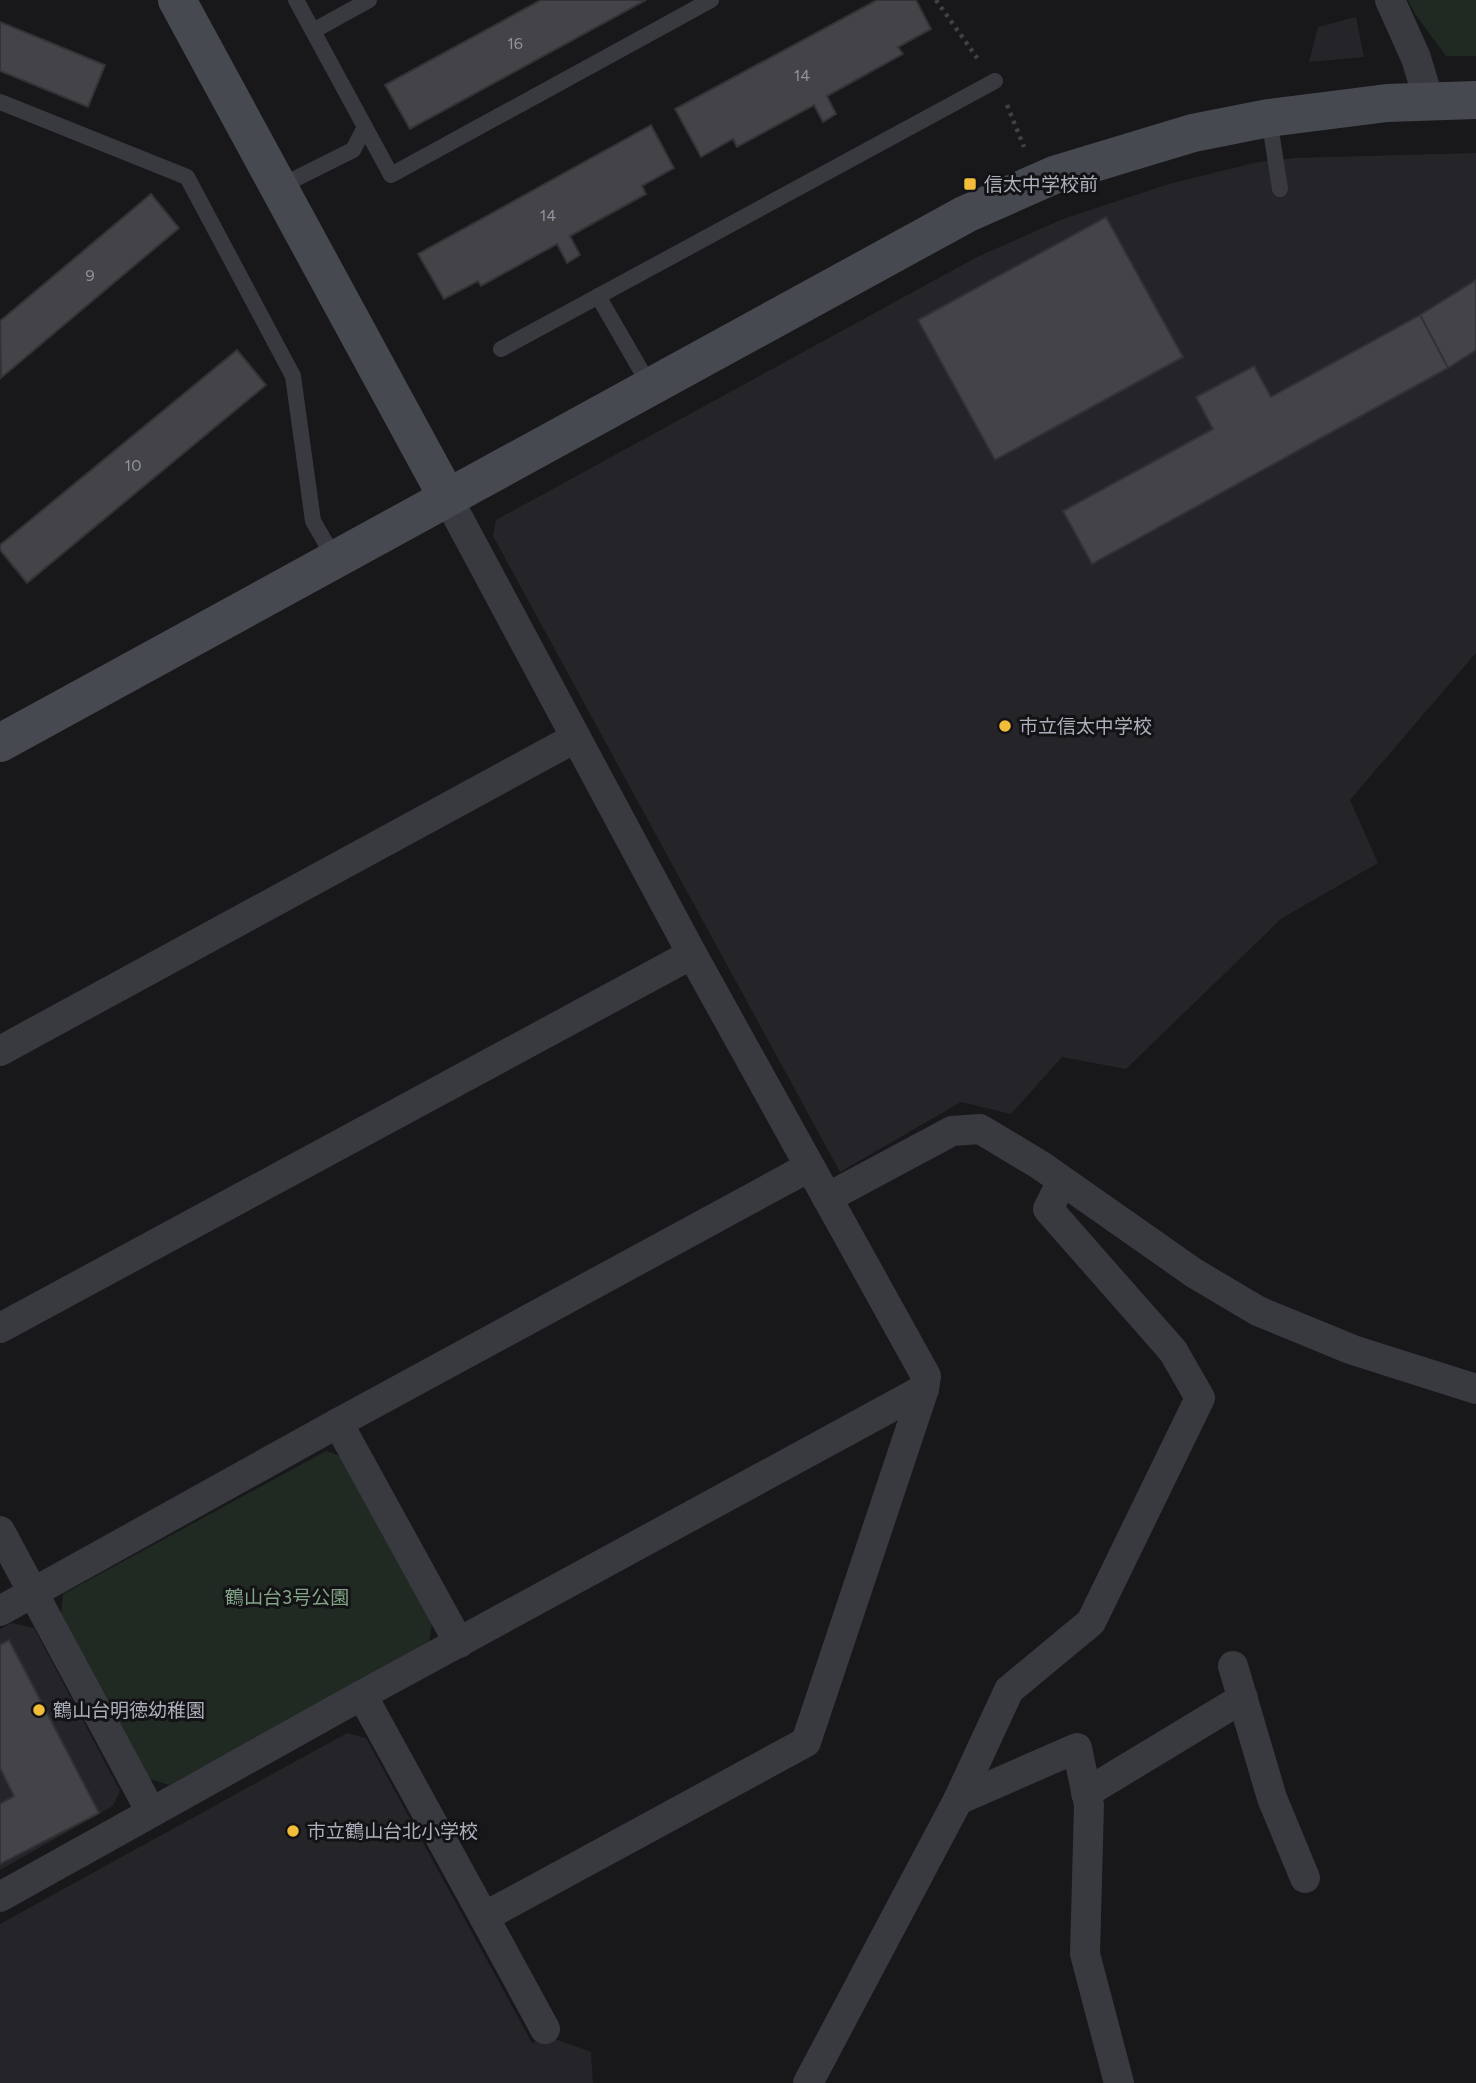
<svg xmlns="http://www.w3.org/2000/svg" width="1476" height="2083" viewBox="0 0 1476 2083" font-family="Figtree,'Noto Sans JP',sans-serif">
	<rect width="100%" height="100%" fill="#18181b"/>
	<!-- built -->
	<g fill="#252428">
		<path d="M1356,17L1364,57L1309,62L1318,27Z"/>
		<path d="M1476,153V653L1350,800L1378,863L1282,918L1126,1069L1062,1057L1011,1114L961,1102L840,1172L493,536L496,520L977,257L1063,219L1169,184L1258,162L1296,158Z"/>
		<path d="M12,1623L34,1628L120,1791L113,1806L0,1870V1629Z"/>
		<path d="M347,1733L366,1738L532,2043L552,2033L555,2039L591,2052L593,2083H0V1924Z"/>
	</g>
	<!-- green -->
	<g fill="#202922">
		<path d="M1408,0H1476V56H1446L1415,14Z"/>
		<path d="M326,1451L348,1459L432,1621L429,1645L169,1785L147,1778L61,1616L63,1594Z"/>
	</g>
	<!-- building -->
	<g fill="#434348" stroke="#333237" stroke-width="2">
		<path d="M541,0H646L410,129L385,85Z"/>
		<path d="M877,0H916L931,29L898,47L903,54L827,96L836,114L823,122L814,105L737,147L733,139L701,157L675,109Z"/>
		<path d="M0,22L105,65L88,107L0,71Z"/>
		<path d="M651,125L674,168L642,186L646,194L570,236L580,255L567,263L557,244L481,286L478,281L444,299L418,254Z"/>
		<path d="M151,194L179,228L1,378L0,321Z"/>
		<path d="M1106,217L1183,357L995,460L918,320Z"/>
		<path d="M1476,280V350L1448,368L1420,315Z"/>
		<path d="M1420,315L1448,368L1092,564L1063,511L1213,429L1196,397L1254,366L1271,397Z"/>
		<path d="M237,350L266,385L27,583L0,550V545Z"/>
		<path d="M9,1640L99,1813L0,1864V1804L14,1796L0,1768V1645Z"/>
	</g>
	<g fill="none" stroke-linecap="round" stroke-linejoin="round">
		<!-- path -->
		<g stroke="#3f4147" stroke-width="4.5" stroke-dasharray="3.5 5" stroke-linecap="butt">
			<path d="M936,0L980,62"/>
			<path d="M1007,105L1024,147"/>
		</g>
		<!-- lane -->
		<g stroke="#393a40" stroke-width="16">
			<path d="M313,31L369,0"/>
			<path d="M0,102L187,177L293,376L313,521L335,559"/>
			<path d="M1269,118L1280,189"/>
			<path d="M365,127L391,175L711,0"/>
			<path d="M279,187L353,150L365,127L296,0"/>
			<path d="M598,296L650,386"/>
			<path d="M501,349L995,81"/>
		</g>
		<!-- street -->
		<g stroke="#393a40" stroke-width="30">
			<path d="M1390,0L1416,58L1429,101"/>
			<path d="M0,1051L575,738"/>
			<path d="M827,1198L952,1131L980,1129L1040,1165L1194,1273L1258,1311L1353,1350L1476,1389"/>
			<path d="M0,1328L692,954"/>
			<path d="M338,1423L459,1643"/>
			<path d="M0,1531L151,1812"/>
			<path d="M0,1611L338,1423L809,1167"/>
			<path d="M1233,1666L1272,1798L1305,1878"/>
			<path d="M362,1695L484,1917L806,1742L924,1389L926,1376L692,954L447,497"/>
			<path d="M1086,1793L1243,1698"/>
			<path d="M958,1800L1009,1690L1091,1622L1200,1398L1173,1351L1048,1209L1062,1181"/>
			<path d="M0,1897L362,1695L924,1389"/>
			<path d="M484,1917L545,2029"/>
			<path d="M808,2083L958,1800L1077,1748L1089,1805L1085,1954L1119,2083"/>
		</g>
		<!-- secondary -->
		<g stroke="#474950" stroke-width="38">
			<path d="M177,0L447,497"/>
			<path d="M0,743L966,214L1054,175L1193,133L1269,118L1387,103L1476,100"/>
		</g>
	</g>
	<!-- markers -->
	<g fill="#f2bd39" stroke="#131316" stroke-width="2.5">
		<rect x="963" y="177" width="14" height="14" rx="3.5"/>
		<circle cx="1005" cy="726" r="7"/>
		<circle cx="39" cy="1710" r="7"/>
		<circle cx="293" cy="1831" r="7"/>
	</g>
	<g text-anchor="middle" stroke-width="6" stroke-linejoin="round" paint-order="stroke">
		<!-- number labels -->
		<g font-size="16" fill="#91949e">
			<text x="515" y="49">16</text>
			<text x="802" y="81">14</text>
			<text x="548" y="221">14</text>
			<text x="90" y="281">9</text>
			<text x="133" y="471">10</text>
		</g>
		<!-- poi labels -->
		<g font-size="19" fill="#abafba" stroke="#131316" text-anchor="start">
			<text x="984" y="191">信太中学校前</text>
			<text x="1019" y="733">市立信太中学校</text>
			<text x="53" y="1717">鶴山台明徳幼稚園</text>
			<text x="307" y="1838">市立鶴山台北小学校</text>
		</g>
		<!-- park labels -->
		<g font-size="19" fill="#82a586" stroke="#131316">
			<text x="287" y="1604">鶴山台3号公園</text>
		</g>
	</g>
</svg>
